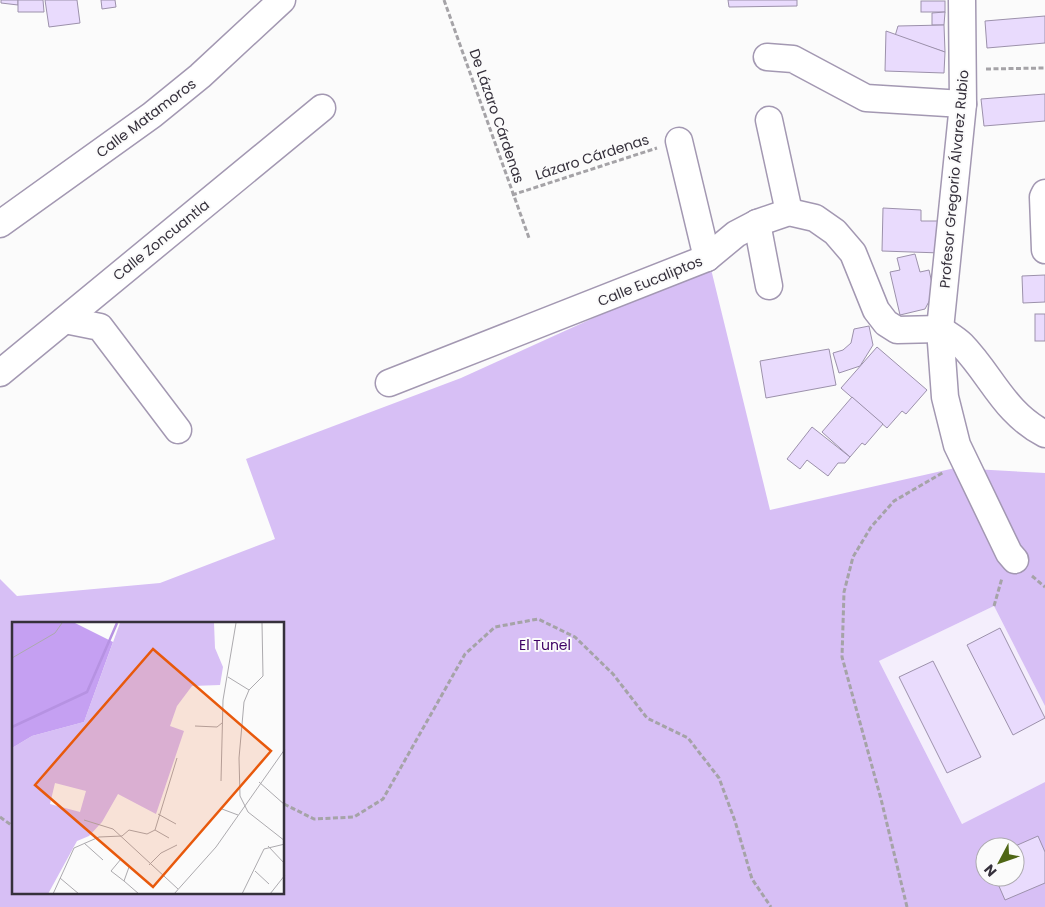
<svg xmlns="http://www.w3.org/2000/svg" width="1045" height="907" viewBox="0 0 1045 907" font-family="Poppins,sans-serif">
	<rect width="100%" height="100%" fill="#fbfbfb"/>
	<!-- built -->
	<path fill="#f4eefc" d="M994,606L1045,706V782L962,824L879,661Z"/>
	<!-- green -->
	<path fill="#d7bff5" fill-rule="evenodd" d="M710,265L770,510L955,468L1045,473V706L994,606L879,661L962,824L1045,782V907H0V579L17,596L160,583L275,539L246,459L461,378ZM14,623H284V893H14ZM985,847H1015V877H985Z"/>
	<!-- building -->
	<g fill="#e9dbfd" stroke="#9c91ab">
		<path d="M1,0H18V5L1,3Z"/>
		<path d="M18,0H43L44,12H18Z"/>
		<path d="M45,0H77L80,23L49,27Z"/>
		<path d="M101,0H115L116,7L102,9Z"/>
		<path d="M728,0H797V6L729,7Z"/>
		<rect x="921" y="1" width="24" height="11"/>
		<path d="M945,12L944,25H932V13Z"/>
		<path d="M1045,16V43L987,48L985,21Z"/>
		<path d="M944,25L945,52L895,36L898,26Z"/>
		<path d="M886,31L945,52L944,73L885,71Z"/>
		<path d="M1045,94V121L984,126L981,99Z"/>
		<path d="M883,208L921,210V221H942L941,253L882,251Z"/>
		<path d="M915,254L920,272L929,270L934,292L925,309L900,315L890,272L900,270L897,258Z"/>
		<path d="M1045,275V302L1023,303L1022,276Z"/>
		<rect x="1035" y="314" width="10" height="27"/>
		<path d="M869,326L873,345L860,366L839,373L833,353L843,350L851,343L854,329Z"/>
		<path d="M877,347L927,390L906,414L902,411L887,428L841,388Z"/>
		<path d="M829,349L836,385L766,398L760,361Z"/>
		<path d="M852,397L883,424L865,445L862,443L850,457L822,432Z"/>
		<path d="M812,427L850,457L845,463H838L828,476L807,460L800,469L787,459Z"/>
		<path d="M1000,628L1045,718L1013,735L967,645Z"/>
		<path d="M933,661L981,757L947,773L899,677Z"/>
		<path d="M1038,836L1045,852V883L1005,900L995,877H1015V847H1013Z"/>
	</g>
	<g fill="none" stroke-linecap="round" stroke-linejoin="round">
		<!-- minor casing -->
		<g stroke="#a398b2" stroke-width="29">
			<g id="minor">
				<path d="M962,0L963,104L940,329L945,397L957,445L1009,553L1015,560"/>
				<path d="M767,57L793,59L866,98L963,104"/>
				<path d="M769,120L789,212"/>
				<path d="M679,141L707,258"/>
				<path d="M1045,193L1043,197L1045,250"/>
				<path d="M757,223L769,286"/>
				<path d="M0,224L152,115L200,76L282,0"/>
				<path d="M65,320L100,327L178,430"/>
				<path d="M940,329C947,334 956,339 962,345C992,376 1004,413 1045,434"/>
				<path d="M0,373L322,108"/>
				<path d="M389,383L707,258L736,234L757,223L789,212L815,218L835,232L853,253L876,310L886,323L897,330L940,329"/>
			</g>
		</g>
		<!-- path -->
		<g stroke="#a5a3a7" stroke-width="3" stroke-dasharray="5 2.5" stroke-linecap="butt">
			<path d="M444,0L529,238"/>
			<path d="M986,69L1045,68"/>
			<path d="M512,195L657,148"/>
			<path d="M1032,576L1045,587"/>
			<path d="M994,606L1002,578"/>
			<path d="M284,804L314,819L354,817L383,799L465,654L495,627L538,619L575,637L613,674L647,718L688,738L719,778L735,821L752,879L771,907"/>
			<path d="M0,817L14,827"/>
			<path d="M907,907L881,799L842,657L844,592L853,557L871,527L894,501L944,472"/>
		</g>
		<!-- minor -->
		<use href="#minor" stroke="#fff" stroke-width="26"/>
	</g>
	<g text-anchor="middle" stroke-width="4" stroke-linejoin="round" paint-order="stroke">
		<!-- street labels -->
		<g font-size="14" fill="#35303b" stroke="#fbfbfb">
			<text transform="translate(497 116) rotate(71)" y="5">De Lázaro Cárdenas</text>
			<text transform="translate(146 118) rotate(-37)" y="5">Calle Matamoros</text>
			<text transform="translate(592 157) rotate(-18)" y="5">Lázaro Cárdenas</text>
			<text transform="translate(954 179) rotate(-85)" y="5">Profesor Gregorio Álvarez Rubio</text>
			<text transform="translate(161 240) rotate(-39)" y="5">Calle Zoncuantla</text>
			<text transform="translate(650 281) rotate(-22)" y="5">Calle Eucaliptos</text>
		</g>
		<!-- park labels -->
		<g font-size="14" fill="#3e0265" stroke="#fbfbfb">
			<text x="545" y="650">El Tunel</text>
		</g>
	</g>
	<!-- overview -->
	<g transform="translate(12 622)">
		<rect width="272" height="272" fill="#fbfbfb"/>
		<path d="M108,1H202L203,26L211,45L208,63L180,64L165,84L158,104L172,109L144,192L106,172L90,200L77,214L65,219L36,272H0V126L20,114L72,100ZM43,161L74,169L68,190L38,182Z" fill="#d7bff5" fill-rule="evenodd"/>
		<path d="M0,1H63L101,20L72,100L20,114L0,126Z" fill="#c5a0f2"/>
		<path fill="none" stroke="#b692e2" stroke-width="2.5" d="M0,105L75,70L105,1"/>
		<path fill="none" stroke="#acaaae" stroke-width="1" d="M250,1L251,54L237,68L232,80L227,136L228,174L236,190L273,219M0,36L43,11L50,1M216,55L237,68M183,104L205,105L210,101M209,159L211,78L224,1M247,160L273,183M210,187L226,193M146,192L164,202M72,198L101,207L166,267M143,208L157,216M110,214L117,208L135,212L143,208L165,136M72,221L91,238M256,224L273,242M137,243L149,231L165,223M243,249L257,262M48,256L67,272M112,259L117,245L109,237L99,249L112,259L127,272M41,272L62,226L87,215L110,214M162,272L204,225L273,127M230,272L252,227L273,222M258,272L273,253"/>
		<path fill="#e8590c" fill-opacity="0.15" stroke="#e8590c" stroke-width="2.5" d="M141,27L259,129L141,265L23,163Z"/>
		<rect width="272" height="272" fill="none" stroke="#35303b" stroke-width="2.5"/>
	</g>
	<!-- north arrow -->
	<g transform="translate(1000 862) rotate(229)"><circle r="24" fill="#fbfbfb" stroke="#acaaae"/>
	<path d="M0-4L9 19L0 12L-9 19Z" fill="#4f6615"/>
	<text y="-8" font-size="14" font-weight="bold" text-anchor="middle" fill="#35303b">N</text>
	</g>
</svg>
